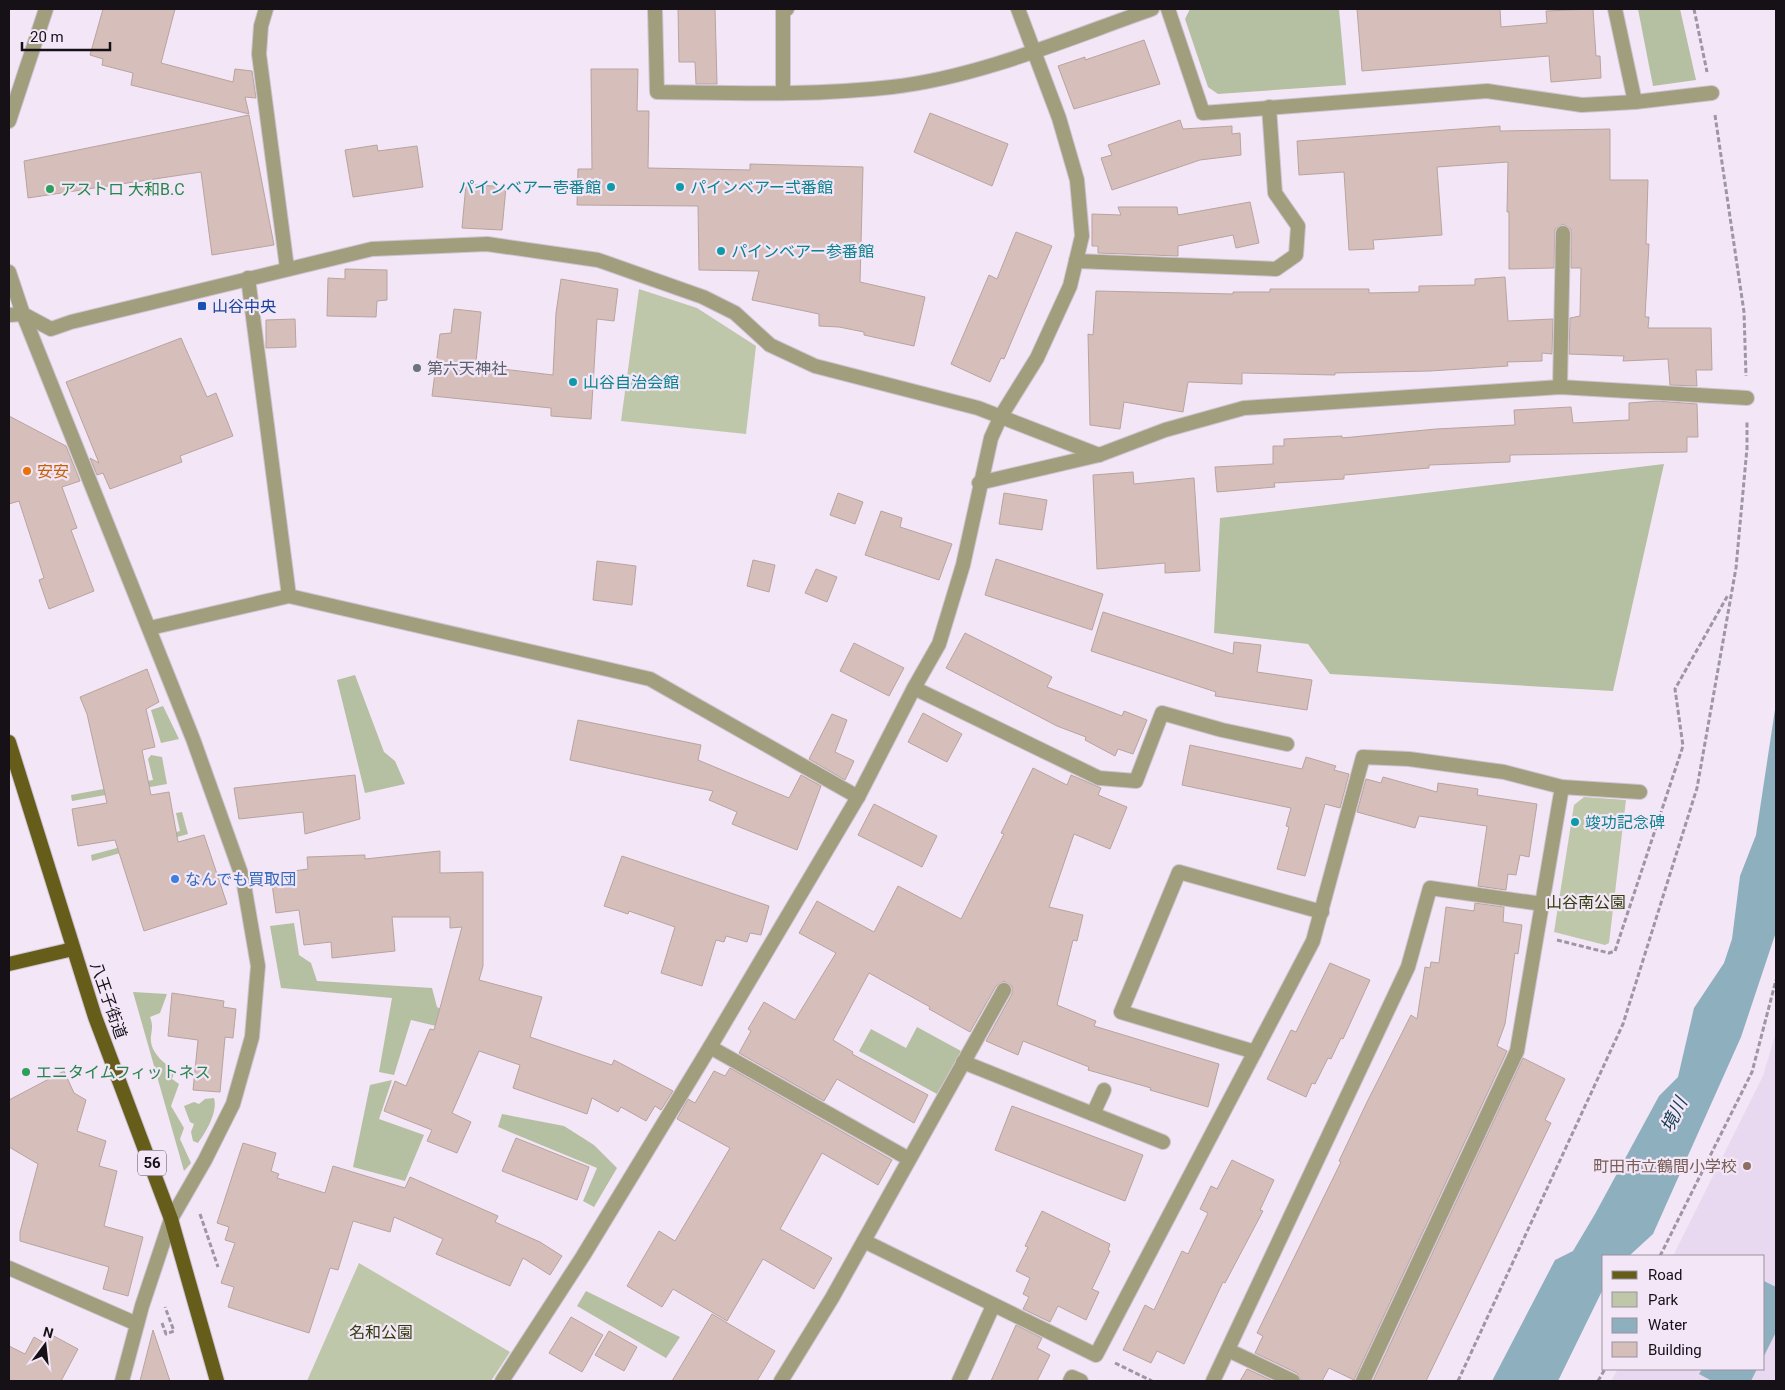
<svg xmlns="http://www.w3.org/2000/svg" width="1785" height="1390" viewBox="0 0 1785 1390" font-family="Roboto,'Noto Sans JP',sans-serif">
	<rect width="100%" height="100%" fill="#f2e6f7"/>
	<!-- built -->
	<path fill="#e9d9f0" d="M1776,1032V1381H1611L1618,1369H1764V1256H1673L1763,1076Z"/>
	<!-- green -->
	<g fill="#bec7aa">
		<path d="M639,289L697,308L756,346L746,434L621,421Z"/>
		<path d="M1584,797L1626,800L1609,943L1605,945L1554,932L1574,805Z"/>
		<path d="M359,1263L510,1352L491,1381H307Z"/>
	</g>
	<!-- forest -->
	<g fill="#b5bfa1">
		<path d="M1190,9H1339L1346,85L1218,94L1208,87L1185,19Z"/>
		<path d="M1638,9H1680L1696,80L1653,86Z"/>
		<path d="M1664,464L1613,691L1330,674L1308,644L1214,633L1220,518Z"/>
		<path d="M355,675L384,752L395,761L405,784L365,793L337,680Z"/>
		<path d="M163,706L179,739L161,743L151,710Z"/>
		<path d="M151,755L162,757L167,784L72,801L71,795L153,780L148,759Z"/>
		<path d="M182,812L188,834L92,861L91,855L180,831L176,813Z"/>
		<path d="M294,923L299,955L311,963L317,981L432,988L437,1007L446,1012L457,1031L411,1020L394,1075L379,1072L392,998L281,988L270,926Z"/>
		<path d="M133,992L167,994L160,1013L150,1017C153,1025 152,1028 151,1036C149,1051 163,1063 175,1070L172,1079L179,1084L171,1106L184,1128L180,1139L191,1163L184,1171Z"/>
		<path d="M917,1027L961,1051L937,1094L859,1051L871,1029L906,1048Z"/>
		<path d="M392,1080L379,1119L424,1135L405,1181L353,1167L370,1085Z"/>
		<path d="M214,1098C218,1112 206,1132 198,1143L193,1141L191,1132L194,1124L190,1122L184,1106L194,1102L199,1104L205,1099Z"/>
		<path d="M502,1114L564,1126L594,1145L617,1168L594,1207L583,1201L597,1168L498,1127Z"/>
		<path d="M586,1291L680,1337L666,1358L577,1306Z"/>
	</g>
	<!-- water -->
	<g fill="#8eafbe">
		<path d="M1776,703V932L1741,1037L1653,1234L1629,1256H1604V1287L1558,1381H1492L1555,1260L1573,1251L1595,1214L1659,1096L1678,1077L1694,1008L1724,963L1732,939L1740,876L1756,835Z"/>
		<path d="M1764,1281L1776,1287V1332L1764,1356Z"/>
		<path d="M1702,1369H1757L1751,1381H1712L1699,1374Z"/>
	</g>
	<!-- building -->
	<g fill="#d6bfbb" stroke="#b9a39f">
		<path d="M103,9H175L161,63L233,82L235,69L252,71L256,98L245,97L249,114L131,85L133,73L102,65L103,59L90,55Z"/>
		<path d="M678,9H715L717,84H696L695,62H679Z"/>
		<path d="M1357,9H1500L1501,27L1547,23L1546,11L1593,9L1596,56H1600L1601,78L1551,82L1549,56L1362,71Z"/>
		<path d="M1144,40L1160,84L1074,109L1058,66L1085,57V60Z"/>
		<path d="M591,69H638L637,111H649L648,168L750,170V164L863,167L860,282L925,297L914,346L864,335V332L839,327L819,326V314L752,300L759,271L699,270L698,206L577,205L578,169H592Z"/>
		<path d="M930,113L1008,144L992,186L914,152Z"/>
		<path d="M249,115L274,245L212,255L201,172L28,198L24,161Z"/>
		<path d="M1180,120L1183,129L1232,126V134L1240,133L1241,155L1200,160L1112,190L1101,158L1112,155L1108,145Z"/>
		<path d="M1500,126V131L1610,129V180H1648L1646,244H1649L1645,317H1649L1648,328H1711L1712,370H1696L1697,386L1670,385L1668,359L1623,361L1624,356L1569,354L1570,318L1580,316L1581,268H1571V229L1563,224L1555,229L1554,268L1509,269V212H1507L1508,162L1437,167L1442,235L1373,240L1374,249L1349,250L1344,172L1299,175L1297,141Z"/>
		<path d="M377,145L378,151L417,146L423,187L353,197L345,150Z"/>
		<path d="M466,184L506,187L502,230L462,228Z"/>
		<path d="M1250,202L1259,243L1236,248L1233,235L1178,246V256L1098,253V246H1092V214L1121,215L1118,207H1177L1178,215Z"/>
		<path d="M1016,232L1052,246L1004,359L1001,358L990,382L951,364L989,275L997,279Z"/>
		<path d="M345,269L387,270V300L377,301L376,317L327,316L328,278L345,279Z"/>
		<path d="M1505,277L1508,321L1553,319L1552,354L1542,353V361L1507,362L1508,366L1430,371L1335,373V375L1242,373V384L1188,382L1183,412L1124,402L1120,429L1090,425L1088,334L1093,335L1096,291L1233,294V292H1270V289H1369V293L1419,292V286L1475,285V279Z"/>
		<path d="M561,279L618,289L614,321L597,319L591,419L551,416V408L432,396L440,334L451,333L454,309L481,312L476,362L477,366L553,375L556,313Z"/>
		<path d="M295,319L296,347L266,348V320Z"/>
		<path d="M181,338L207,397L216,393L233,436L180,456L182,462L110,489L103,473L97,475L90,458L99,463L66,382Z"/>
		<path d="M1657,401L1697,404L1698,437H1687V452L1510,455V462L1429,465V468L1344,475V479L1274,483L1275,487L1217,492L1215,467L1273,464V446H1284V439L1342,436V438L1436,429L1515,425L1514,410L1571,407L1573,423L1629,420V403Z"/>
		<path d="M9,416L66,446L80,481L62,487L77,528L71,530L94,591L49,609L39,580L44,578L19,501L9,504Z"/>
		<path d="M1133,472L1134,484L1194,478L1200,571L1165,573V563L1097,569L1093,475Z"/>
		<path d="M838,493L863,502L855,524L830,515Z"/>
		<path d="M1004,493L1047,500L1042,530L999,524Z"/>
		<path d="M881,511L902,518L900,527L952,544L939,580L865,555Z"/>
		<path d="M996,559L1103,594L1092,630L985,595Z"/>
		<path d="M753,560L775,565L769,592L747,586Z"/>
		<path d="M597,561L636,566L632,605L593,600Z"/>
		<path d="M816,569L837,577L827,602L805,593Z"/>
		<path d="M1103,612L1233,654L1234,642L1261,645L1257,672L1312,680L1307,710L1215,696L1216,692L1091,651Z"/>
		<path d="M965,633L1052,677L1047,687L1122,716L1124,711L1147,720L1133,754L1118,749L1115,756L1085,740L1086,737L1057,726L946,668Z"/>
		<path d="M854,643L904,668L889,696L840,671Z"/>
		<path d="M147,669L159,702L146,709L155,747L142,750L151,795L169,792L178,842L204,835L227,904L144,931L115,840L78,846L72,809L107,803L87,714L80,697Z"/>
		<path d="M923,713L962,734L947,762L908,742Z"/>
		<path d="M832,714L847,720L835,752L854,761L845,780L809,759Z"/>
		<path d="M578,720L701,745L698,760L789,798L801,775L821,786L797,850L732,824L737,812L709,800L713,791L570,760Z"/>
		<path d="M1190,745L1302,769L1306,757L1336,766L1334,770L1349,774L1340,808L1325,804L1305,876L1277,869L1289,827L1286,826L1291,808L1182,785Z"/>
		<path d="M1033,768L1067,785L1071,775L1101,788L1098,795L1127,807L1110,849L1074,834L1049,907L1083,915L1077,941L1073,940L1057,1005L1096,1021L1094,1026L1219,1064L1208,1107L1150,1090L1151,1088L1088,1070L1089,1067L1023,1041L1018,1055L986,1041L1012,994V986L1004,981L996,986L970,1032L929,1009L930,1007L869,973L833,1040L853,1052L852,1054L928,1095L914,1123L837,1079L824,1101L739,1053L751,1031L748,1029L764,1002L795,1020L836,953L799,933L817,901L874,932L898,886L961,919L1004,834L1001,833Z"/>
		<path d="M355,775L360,819L305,834L303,812L239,819L234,788Z"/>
		<path d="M1383,777L1437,792L1438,783L1478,789L1477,795L1537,804L1529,857L1520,855L1516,875L1508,874L1506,890L1478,886L1487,826L1419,816L1415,828L1357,812L1366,779L1381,783Z"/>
		<path d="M874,804L937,836L922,867L858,835Z"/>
		<path d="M440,851V873L483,872V966L479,980L542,997L530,1037L612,1065L614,1060L673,1091L661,1110L655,1106L646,1121L621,1107L618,1112L592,1098L587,1114L513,1088L520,1065L479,1051L452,1113L471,1122L457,1153L427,1141L432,1130L384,1111L395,1081L406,1086L430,1029L434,1030L462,927L450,928V917H392L395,951L332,958L331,942L304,945L299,910L276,913L272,884L281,883L280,873L308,869L307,857L365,855V859Z"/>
		<path d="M622,856L769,906L761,935L750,933L747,942L726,936L724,942L716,940L702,986L661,973L675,927L629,911L628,914L604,906Z"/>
		<path d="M1475,903L1504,907L1503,922L1522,925L1518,954L1515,953L1505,1024L1497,1046L1507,1051L1354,1380L1329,1368L1322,1381H1302L1297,1373L1255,1353L1263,1336L1257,1333L1341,1162L1339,1161L1367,1102L1411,1015L1417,1019L1425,967L1430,968L1431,962L1439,963L1446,907L1474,911Z"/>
		<path d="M1330,963L1370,980L1343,1039L1341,1038L1331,1059L1328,1058L1315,1084L1312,1083L1306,1097L1267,1079L1291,1030L1296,1032Z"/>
		<path d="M172,993L224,1001L223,1007L236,1009L233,1038L225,1037L220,1092L193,1090L198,1040L168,1036Z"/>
		<path d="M1523,1058L1565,1079L1545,1120L1551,1123L1426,1381H1373Z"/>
		<path d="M730,1068L892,1160L878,1185L822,1153L780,1229L832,1258L814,1289L763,1259L727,1321L673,1289L662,1307L627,1286L659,1231L675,1241L730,1148L677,1119L688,1099L695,1103L714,1071L725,1076Z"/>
		<path d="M64,1071L74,1093L86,1100L77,1131L106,1141L99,1166L117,1171L104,1226L143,1237L128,1296L103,1289L109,1267L20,1241V1232L38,1164L9,1147V1100Z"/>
		<path d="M1012,1106L1143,1155L1125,1201L995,1150Z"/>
		<path d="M516,1138L589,1167L577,1200L502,1171Z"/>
		<path d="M243,1143L276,1153L271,1171L279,1174L277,1178L325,1193L333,1166L405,1188L410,1177L498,1216L495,1222L540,1242L562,1256L550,1275L523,1258L510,1286L436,1254L443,1239L394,1217L390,1232L353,1221L338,1270L330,1268L309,1333L228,1307L234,1287L221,1283L235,1243L225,1240L229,1227L217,1223Z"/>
		<path d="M1232,1160L1274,1180L1260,1210L1263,1211L1225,1283L1223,1282L1184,1364L1157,1351L1151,1363L1123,1350L1145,1305L1154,1310L1182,1251L1188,1254L1208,1213L1200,1209L1211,1186L1217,1189Z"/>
		<path d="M1042,1211L1110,1244L1108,1250L1110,1251L1092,1289L1099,1292L1086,1320L1058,1306L1050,1322L1023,1309L1029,1297L1023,1294L1030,1278L1016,1271L1028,1247L1025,1246Z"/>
		<path d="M712,1314L775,1351L757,1381H672Z"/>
		<path d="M571,1317L603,1335L582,1372L549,1353Z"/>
		<path d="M1016,1325L1042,1338L1037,1348L1050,1355L1037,1381H991Z"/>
		<path d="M153,1330L170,1381H140Z"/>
		<path d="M609,1331L637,1347L624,1371L595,1355Z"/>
		<path d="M50,1334L78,1349L61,1381H9V1346L25,1354L34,1337L46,1344Z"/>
		<path d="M1247,1369L1273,1381H1240Z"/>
	</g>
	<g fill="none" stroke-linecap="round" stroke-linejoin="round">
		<!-- service casing -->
		<g stroke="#cfc4d3" stroke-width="16">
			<g id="service">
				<path d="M1635,102L1712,93"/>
				<path d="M248,278L289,596"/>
				<path d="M150,628L289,596L650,679L858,797"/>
			</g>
		</g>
		<!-- minor casing -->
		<g stroke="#cfc4d3" stroke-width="16">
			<g id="minor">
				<path d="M266,9L261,26L259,54L287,268"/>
				<path d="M655,9L657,92C735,93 814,96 892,87C980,77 1069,38 1152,9"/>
				<path d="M1168,9L1203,113L1487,91L1582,105L1635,102L1615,9"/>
				<path d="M783,93V10L787,9"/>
				<path d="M9,121L46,9"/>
				<path d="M1076,261L1276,269L1296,255L1298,226L1275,193L1269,107"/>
				<path d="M9,272L23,314L193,739L243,879L258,966L252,1037L233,1104L205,1160L171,1219"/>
				<path d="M9,315L23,314L51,329L71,322L372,249L487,244L598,260L703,297L735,313L770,345L815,366L978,408L1099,455"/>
				<path d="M1560,387L1563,233"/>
				<path d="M979,483L1099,455L1165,430L1244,408L1560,387L1747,398"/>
				<path d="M914,688L1099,778L1136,781L1162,713L1222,730L1287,744"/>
				<path d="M710,1047L909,1159"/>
				<path d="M1255,1052L1121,1012L1179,872L1322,912"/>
				<path d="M963,1062L1163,1142"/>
				<path d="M1093,1114L1104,1090"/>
				<path d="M864,1241L1096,1355L1313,941L1363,757L1409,759L1504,772L1562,787L1640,792"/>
				<path d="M9,1268L137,1324"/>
				<path d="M1228,1350L1293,1381"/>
				<path d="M502,1381L583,1256L710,1047L858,797L914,688L939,644L963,565L991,438L1001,416L1037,358L1070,286L1082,236L1077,180L1059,118L1018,9"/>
				<path d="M781,1381L832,1298L1004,990"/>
				<path d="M959,1381L993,1306"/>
				<path d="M1070,1381L1072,1377L1081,1381"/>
				<path d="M1213,1381L1408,967L1430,888L1542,904"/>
				<path d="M1363,1381L1517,1051L1562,787"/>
			</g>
		</g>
		<!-- tertiary casing -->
		<g stroke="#cfc4d3" stroke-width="16">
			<path id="tertiary" d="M122,1381L142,1306L171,1219"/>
		</g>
		<!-- primary casing -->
		<g stroke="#cfc4d3" stroke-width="16">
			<g id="primary">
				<path d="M9,742L95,1017L171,1219L217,1381"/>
				<path d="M9,964L73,949"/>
			</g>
		</g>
		<!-- path -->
		<g stroke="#9f96a3" stroke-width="3" stroke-dasharray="5 2.5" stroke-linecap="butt">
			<path d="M1694,9L1707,72"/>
			<path d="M1715,115L1744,312L1746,376"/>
			<path d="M1624,815L1656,826"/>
			<path d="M1557,940L1609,953L1615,951L1683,746L1675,689L1728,595"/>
			<path d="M200,1214L218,1267"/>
			<path d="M1660,1256L1752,1072L1776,980"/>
			<path d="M162,1323L166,1334L174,1331L165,1307"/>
			<path d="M1115,1363L1152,1381"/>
			<path d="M1458,1381L1623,1024L1697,788L1736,568L1747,448V420"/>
			<path d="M1598,1381L1605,1369"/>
		</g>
		<!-- service -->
		<use href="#service" stroke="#a19e7d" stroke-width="14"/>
		<!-- minor -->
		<use href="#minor" stroke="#a19e7d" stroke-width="14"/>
		<!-- tertiary -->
		<use href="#tertiary" stroke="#a19e7d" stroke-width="14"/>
		<!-- primary -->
		<use href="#primary" stroke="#665d1a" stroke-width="14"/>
	</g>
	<!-- markers -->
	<g fill="#0f9aa8" stroke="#f2e6f7" stroke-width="2">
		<circle cx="611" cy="187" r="5"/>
		<circle cx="680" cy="187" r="5"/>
		<circle cx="721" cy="251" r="5"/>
		<circle cx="573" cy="382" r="5"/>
		<circle cx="1575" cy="822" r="5"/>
	</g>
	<g fill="#2e9e5b" stroke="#f2e6f7" stroke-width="2">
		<circle cx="50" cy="189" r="5"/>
		<circle cx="26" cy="1072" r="5"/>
	</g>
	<rect fill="#1a4fb4" stroke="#f2e6f7" stroke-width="2" x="197" y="301" width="10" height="10" rx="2.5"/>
	<circle fill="#6b7280" stroke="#f2e6f7" stroke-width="2" cx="417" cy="368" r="5"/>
	<circle fill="#e8710a" stroke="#f2e6f7" stroke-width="2" cx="27" cy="471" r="5"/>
	<circle fill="#3f7fe0" stroke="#f2e6f7" stroke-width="2" cx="175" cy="879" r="5"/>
	<circle fill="#8d6e63" stroke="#f2e6f7" stroke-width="2" cx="1747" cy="1166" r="5"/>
	<g text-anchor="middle" stroke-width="4.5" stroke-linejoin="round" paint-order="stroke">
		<!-- shield labels -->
		<rect fill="#f2e6f7" stroke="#57515a" stroke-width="1" x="138" y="1150.5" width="28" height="25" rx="4"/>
		<g font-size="15" font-weight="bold" fill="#151117">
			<text x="152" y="1168">56</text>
		</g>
		<!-- culture labels -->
		<g font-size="16" fill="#0d838f" stroke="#f2e6f7" text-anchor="start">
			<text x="601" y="193" text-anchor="end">パインベアー壱番館</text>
			<text x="690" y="193">パインベアー弍番館</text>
			<text x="731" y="257">パインベアー参番館</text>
			<text x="583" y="388">山谷自治会館</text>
			<text x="1585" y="828">竣功記念碑</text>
		</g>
		<!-- leisure labels -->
		<g font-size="16" fill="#27864d" stroke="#f2e6f7" text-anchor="start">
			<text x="60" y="195">アストロ 大和B.C</text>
			<text x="36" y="1078">エニタイムフィットネス</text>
		</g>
		<!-- transit labels -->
		<g font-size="16" fill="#164399" stroke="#f2e6f7" text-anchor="start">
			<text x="212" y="312">山谷中央</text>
		</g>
		<!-- worship labels -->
		<g font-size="16" fill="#5b616d" stroke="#f2e6f7" text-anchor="start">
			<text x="427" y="374">第六天神社</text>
		</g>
		<!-- food labels -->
		<g font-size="16" fill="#c56008" stroke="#f2e6f7" text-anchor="start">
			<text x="37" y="477">安安</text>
		</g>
		<!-- shop labels -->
		<g font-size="16" fill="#366cbe" stroke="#f2e6f7" text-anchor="start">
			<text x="185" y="885">なんでも買取団</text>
		</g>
		<!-- park labels -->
		<g font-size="16" fill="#313c0a" stroke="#f2e6f7">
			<text x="1586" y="908">山谷南公園</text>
			<text x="381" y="1338">名和公園</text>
		</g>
		<!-- street labels -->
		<g font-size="16" fill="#151117" stroke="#f2e6f7">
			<text transform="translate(109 1000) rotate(71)" y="6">八王子街道</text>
		</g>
		<!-- education labels -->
		<g font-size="16" fill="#785e54" stroke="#f2e6f7" text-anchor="end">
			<text x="1737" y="1172">町田市立鶴間小学校</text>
		</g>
		<!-- water labels -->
		<g font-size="18" font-style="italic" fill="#144254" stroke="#f2e6f7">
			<text transform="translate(1674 1115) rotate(-63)" y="6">境川</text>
		</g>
	</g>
	<!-- border -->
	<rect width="1785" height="1390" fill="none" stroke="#151117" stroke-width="20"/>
	<!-- legend -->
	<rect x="1602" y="1255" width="162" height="115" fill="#f2e6f7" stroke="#9a919d"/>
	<rect x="1612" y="1271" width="25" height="8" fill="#665d1a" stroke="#9a919d"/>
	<text x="1648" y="1280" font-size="15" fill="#151117">Road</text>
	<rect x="1612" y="1292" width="25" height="15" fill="#bec7aa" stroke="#9a919d"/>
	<text x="1648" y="1305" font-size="15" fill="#151117">Park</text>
	<rect x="1612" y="1318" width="25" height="15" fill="#8eafbe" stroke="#9a919d"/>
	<text x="1648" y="1330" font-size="15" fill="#151117">Water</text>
	<rect x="1612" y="1342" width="25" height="15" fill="#d6bfbb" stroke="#9a919d"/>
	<text x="1648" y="1355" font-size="15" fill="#151117">Building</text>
	<!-- north arrow -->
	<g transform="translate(45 1345) rotate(15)" stroke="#f2e6f7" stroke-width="4" paint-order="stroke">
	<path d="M0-4L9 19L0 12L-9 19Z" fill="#151117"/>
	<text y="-8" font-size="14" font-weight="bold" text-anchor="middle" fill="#151117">N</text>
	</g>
	<!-- scale -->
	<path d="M22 42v8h88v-8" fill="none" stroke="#151117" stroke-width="2.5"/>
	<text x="30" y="42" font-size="15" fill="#151117" stroke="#f2e6f7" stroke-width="4" paint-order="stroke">20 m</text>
</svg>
